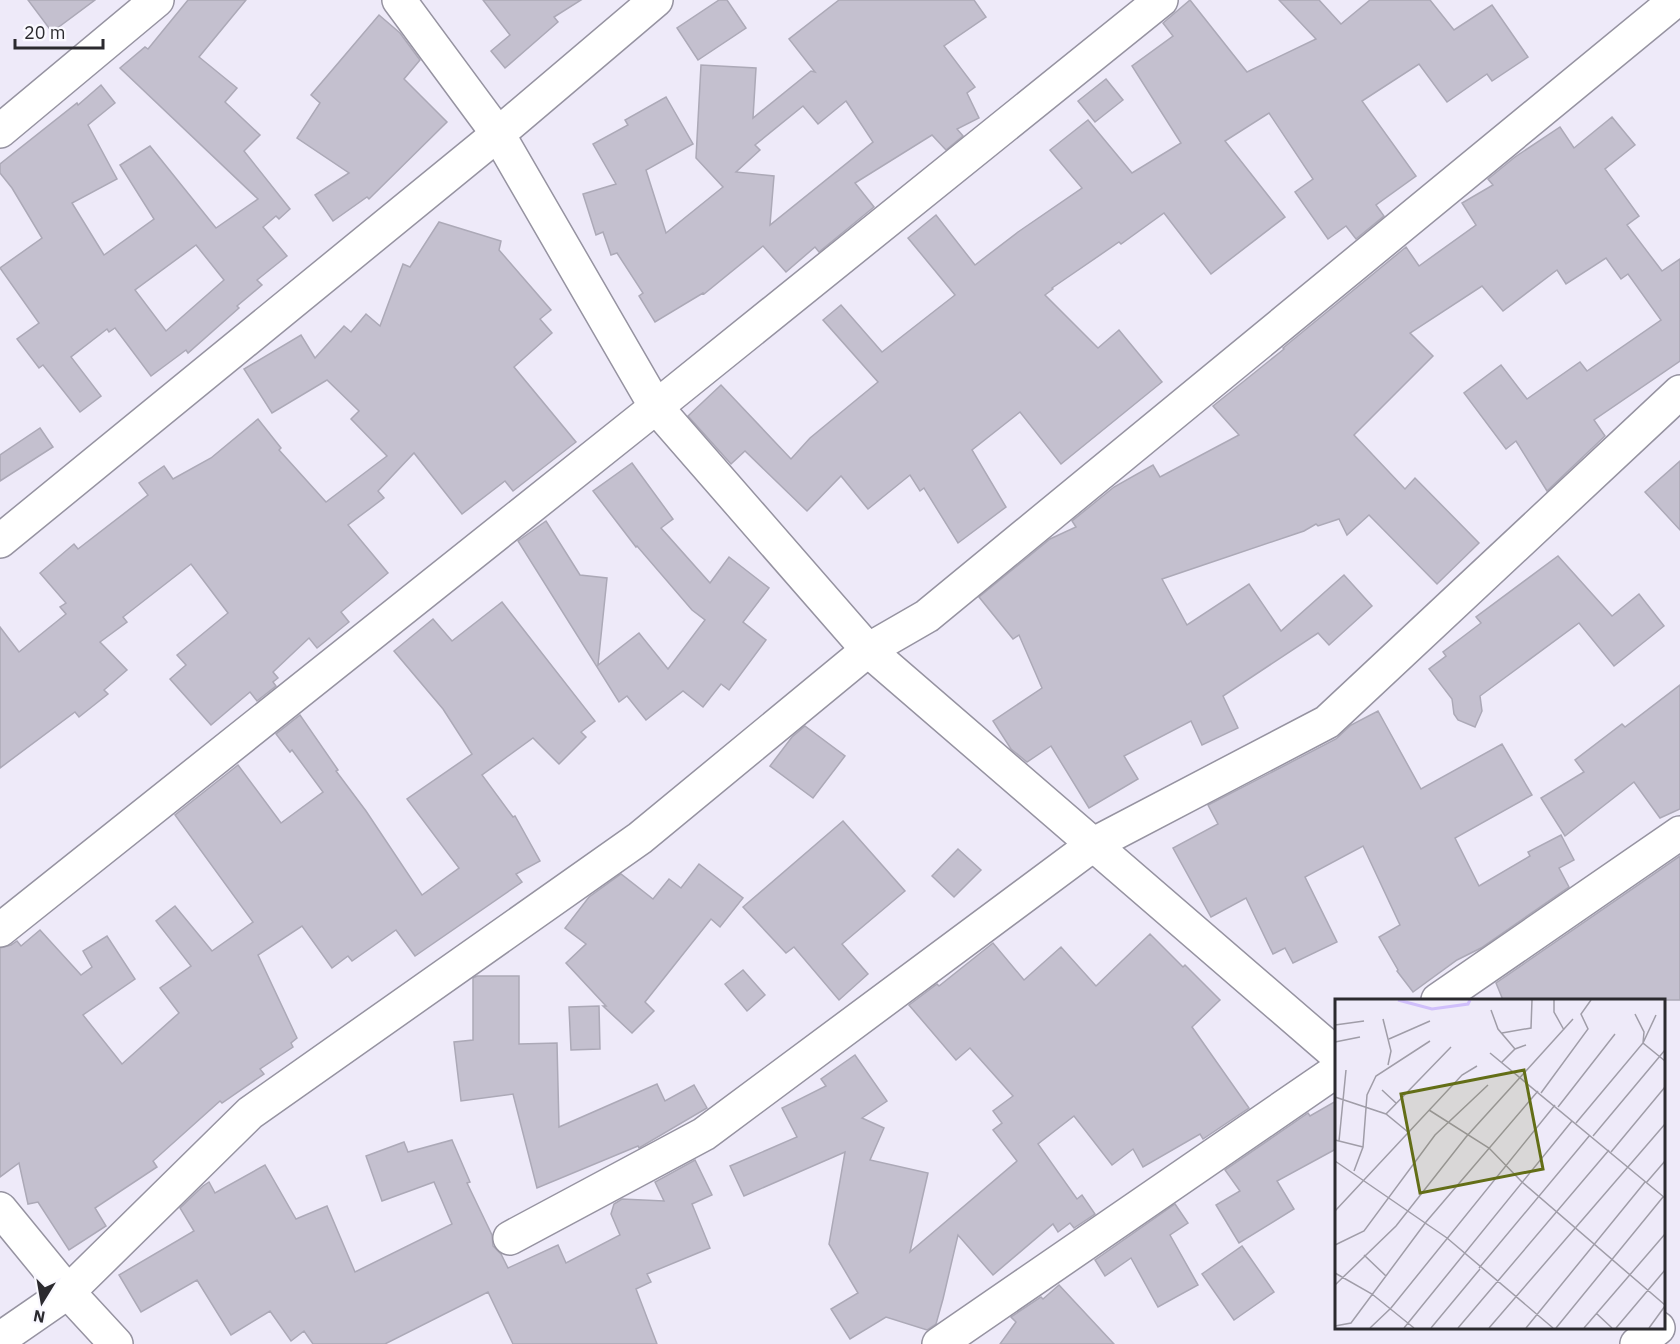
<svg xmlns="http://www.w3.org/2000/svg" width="1680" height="1344" viewBox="0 0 1680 1344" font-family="'IBM Plex Sans',sans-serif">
	<rect width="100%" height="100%" fill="#eeeaf9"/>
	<!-- building -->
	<g fill="#c4c0cf" stroke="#aca9b7" stroke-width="1.5" fill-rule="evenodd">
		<path d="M28,0H95L52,32Z"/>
		<path d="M188,0H246L199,57L237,88L225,102L260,135L244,151L290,209L279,219L276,216L263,227L287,256L257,280L262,285L237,306L239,308L188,353L186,350L151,376L115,328L109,332L107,329L71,357L101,396L80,412L43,365L39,368L17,339L39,323L0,268L42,238L12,188L0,173V164L77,103L78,105L101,85L115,103L88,125L117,179L72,203L104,255L154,219L120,165L150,146L216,228L258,199L120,68L145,47L148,49ZM196,245L224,280L166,331L135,290Z"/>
		<path d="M483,0H581L554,17L558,22L505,68L491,51L510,35Z"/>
		<path d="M719,0H727L746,28L698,60L677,28Z"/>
		<path d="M839,0H974L986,17L944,46L975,87L967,93L979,118L957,129L963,136L946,150L932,135L855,183L874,207L819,252L815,247L786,272L763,246L704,294L703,293L655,322L639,296L643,293L617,253L611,255L603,232L596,235L583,194L616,184L593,144L628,125L625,120L666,97L693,144L646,170L666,233L723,187L696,158L701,65L756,68L753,118L811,71L815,72L789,39ZM846,101L873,142L770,225L774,176L736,172L760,150L755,145L803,106L818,124Z"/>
		<path d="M1190,0L1247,72L1316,39L1279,0H1319L1341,24L1370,0H1430L1454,30L1492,5L1528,57L1492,81L1487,74L1447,102L1419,64L1362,101L1416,176L1376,205L1384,216L1356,239L1346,226L1328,239L1295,192L1313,179L1269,113L1225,141L1285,217L1211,274L1164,213L1121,244L1119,242L1052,288L1053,289L1045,295L1098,348L1119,330L1162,382L1061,464L1020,412L972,450L1006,507L958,543L924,488L920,491L910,475L868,509L841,476L807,511L745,451L731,464L688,416L721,385L791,459L810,438L878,382L823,320L841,305L882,352L955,295L908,238L936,215L975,265L1018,232L1082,188L1050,150L1088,120L1132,173L1181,143L1132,66L1173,36L1163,23Z"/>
		<path d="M379,15L400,33L420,60L404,79L447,122L369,199L367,197L333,221L315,195L349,173L297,138L320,103L311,95Z"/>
		<path d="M1106,79L1123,100L1095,122L1078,101Z"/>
		<path d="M1612,117L1635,145L1605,169L1639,216L1627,225L1662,271L1680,259V361L1594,420L1605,436L1547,491L1516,441L1506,449L1464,393L1501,365L1527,399L1580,362L1587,371L1661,320L1628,274L1621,279L1606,258L1566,284L1557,270L1503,311L1482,286L1410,333L1433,356L1354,435L1405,489L1415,478L1479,543L1437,584L1369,515L1347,535L1339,519L1318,526L1316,524L1304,531L1162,579L1187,625L1249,584L1281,631L1344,575L1372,606L1329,645L1318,633L1223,696L1238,728L1202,745L1191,721L1124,756L1138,779L1089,808L1051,746L1027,762L1011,749L993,721L1042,688L1019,635L1013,639L979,597L1050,539L1076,527L1072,521L1114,487L1153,465L1160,477L1239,435L1213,406L1284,349L1283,348L1406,247L1419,266L1476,225L1462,203L1493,185L1488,179L1515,157L1560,127L1574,148Z"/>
		<path d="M439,222L501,241L499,250L551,310L540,319L552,333L514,367L576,442L513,491L505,481L462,514L414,453L378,491L384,498L348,525L388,573L341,612L349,622L317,648L309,638L273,672L278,678L273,682L276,686L257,701L250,692L211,725L170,679L186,665L177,655L228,613L191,564L123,617L127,622L100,642L127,670L104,690L108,694L79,717L75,712L0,768V627L19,652L66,614L60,607L66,603L40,573L74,544L78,549L148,495L139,483L164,466L173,479L211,458L258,419L281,448L279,450L326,502L387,456L351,419L359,411L327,380L272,413L244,369L301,335L315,358L344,326L351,332L366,314L380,326L403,264L410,267Z"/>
		<path d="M40,428L53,447L0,481V455Z"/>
		<path d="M1680,461V530L1645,492Z"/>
		<path d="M632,463L673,519L661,528L710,583L729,557L769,588L743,622L766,640L729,690L721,684L703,707L683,691L646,720L627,696L619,702L518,541L546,521L580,575L607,578L598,665L639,633L668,669L705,620L692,610L637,546L636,547L593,491Z"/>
		<path d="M1558,556L1612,616L1639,594L1664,626L1614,666L1579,623L1480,696L1482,711L1475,727L1458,720L1454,714L1452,699L1429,669L1446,656L1443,652L1481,623L1476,617Z"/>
		<path d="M502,602L595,721L581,732L586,737L559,764L533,738L482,775L513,817L515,816L540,861L516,874L522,882L415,956L396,930L352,961L348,956L332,968L302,926L258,955L297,1038L291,1043L293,1047L260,1069L264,1074L222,1103L220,1101L153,1161L157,1167L95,1208L106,1226L69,1250L38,1202L28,1204L19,1163L0,1177V948L11,945L17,941L21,946L40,930L81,975L92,967L83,951L107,936L135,979L83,1015L122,1064L179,1013L160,988L191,966L156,921L175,906L212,951L253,922L175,815L238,765L281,823L323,792L292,750L290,752L276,734L300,715L338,770L336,771L366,811L422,895L459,868L407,799L472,754L443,709L394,651L433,619L452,641Z"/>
		<path d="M1680,685V809L1660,818L1634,782L1565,836L1541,798L1584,772L1575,760L1622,724L1625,727Z"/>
		<path d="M1378,711L1421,789L1502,744L1532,795L1455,838L1479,886L1530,856L1528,852L1561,835L1574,860L1559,868L1569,887L1481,948L1457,960L1413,992L1397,971L1398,970L1379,937L1400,925L1363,846L1305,877L1337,942L1293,963L1285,948L1273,954L1246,898L1211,917L1173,848L1218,824L1208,805L1336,739L1351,725Z"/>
		<path d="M805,726L845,756L813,798L770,766L792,737Z"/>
		<path d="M843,821L905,891L842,944L868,974L839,1000L794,947L786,953L743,907Z"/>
		<path d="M958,849L981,870L954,897L932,876Z"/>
		<path d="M1680,856V1000H1503L1496,983Z"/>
		<path d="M699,864L743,898L720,927L711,919L645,1002L654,1011L632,1033L603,1006H606L566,963L586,944L565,928L589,897L621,874L653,899L669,879L681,888Z"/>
		<path d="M1150,934L1183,967L1185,965L1220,1000L1192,1027L1249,1108L1203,1139L1200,1134L1143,1167L1133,1149L1112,1165L1074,1116L1038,1144L1077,1199L1082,1195L1095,1214L1074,1228L1070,1223L1058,1232L1053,1224L993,1275L958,1235L943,1299L936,1324L927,1330L886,1317L850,1339L831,1309L858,1293L829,1244L845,1152L744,1196L730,1166L797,1137L782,1108L826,1086L821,1079L855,1055L887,1101L862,1118L884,1128L870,1160L928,1173L910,1252L1017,1161L993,1130L1002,1123L993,1111L1013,1096L970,1048L956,1060L909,1005L937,984L939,986L993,943L1024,980L1061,947L1096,986Z"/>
		<path d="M743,970L765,995L747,1011L725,984Z"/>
		<path d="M477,976H519V1044L557,1043L559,1127L657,1084L665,1101L694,1085L707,1108L639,1148L638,1146L537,1188L513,1094L461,1101L454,1042L473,1040V978Z"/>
		<path d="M599,1006L600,1049L571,1050L569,1007Z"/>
		<path d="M1336,1101V1149L1277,1181L1294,1209L1239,1243L1216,1205L1240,1191L1225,1170L1308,1113L1310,1116Z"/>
		<path d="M452,1140L470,1182L467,1183L492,1235L493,1246L501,1254L508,1268L558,1245L566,1263L620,1235L611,1214L614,1204L622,1199L664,1201L655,1182L695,1160L712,1195L692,1204L710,1248L647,1274L651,1282L636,1289L657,1344H513L488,1292L385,1344H313L304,1331L291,1341L270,1311L231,1335L197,1280L141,1312L119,1275L194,1231L180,1208L203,1186L209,1182L215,1193L265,1165L296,1219L327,1206L355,1272L452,1224L434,1182L382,1201L366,1156L404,1142L408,1152Z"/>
		<path d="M1175,1204L1188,1223L1170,1235L1198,1285L1158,1307L1131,1258L1105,1276L1095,1260Z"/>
		<path d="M1242,1246L1274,1292L1234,1320L1202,1274Z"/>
		<path d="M1059,1285L1114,1344H1000L1016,1322L1011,1317L1041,1297L1043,1299Z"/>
	</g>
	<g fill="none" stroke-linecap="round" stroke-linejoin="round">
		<!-- minor casing -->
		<g stroke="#9693a1" stroke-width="36">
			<g id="minor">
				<path d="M399,0L498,134L656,407L868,650L1336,1054"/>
				<path d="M0,131L157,0"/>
				<path d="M0,541L498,134L656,0"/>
				<path d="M0,930L656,407L1161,0"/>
				<path d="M1438,1000L1680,833"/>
				<path d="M0,1209L68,1292L116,1344"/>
				<path d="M510,1238L704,1134L1094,844L1327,722L1680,392"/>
				<path d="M0,1339L68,1292L250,1113L640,838L868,650L927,616L1676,0"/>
				<path d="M939,1344L1336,1071"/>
				<path d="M1637,1344L1658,1328"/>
			</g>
		</g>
		<!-- minor -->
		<use href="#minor" stroke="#fff" stroke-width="33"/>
	</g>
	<!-- overview -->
	<g transform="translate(1335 999)">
		<rect width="330" height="330" fill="#eeeaf9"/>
		<path fill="none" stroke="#d0bffb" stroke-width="3" d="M63,1L97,10L133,5L135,1"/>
		<path fill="none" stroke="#a09da8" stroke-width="1.5" d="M219,1V13L229,31M156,11L163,30L180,50M321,16L308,44L330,62M48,20L56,52L53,66M0,26L29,22M167,34L196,29L197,1M54,40L95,22M0,43L25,38M155,54L330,199M167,63L180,50L191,46M47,91L61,104M206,94L253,30L246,15L256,1M0,98L51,115L73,133M223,108L280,35M94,111L154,149L187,183L330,306M51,115L116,48M241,124L308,44L309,33L300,15M258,137L330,51M0,141L28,148M4,142L11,71M276,153L330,88M0,162L112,239L218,329M19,172L28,148L32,96L41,77L95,42M311,184L330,162M0,212L127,76L142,67M0,246L29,232L100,136L153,86M29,256L51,277M144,269L255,136M0,274L37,295L79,329M0,286L61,227L131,138L238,20M261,314L277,329M0,327L16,324L91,223L203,92M35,329L56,309L220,106M69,329L237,122M96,329L145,270M123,329L274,151M154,329L330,125M191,329L310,183M221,329L328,198M249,329L330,235M281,329L330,271M314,329L330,307"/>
		<path fill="#636e17" fill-opacity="0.15" stroke="#636e17" stroke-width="3" d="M189,71L208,170L85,194L66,95Z"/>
		<rect width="330" height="330" fill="none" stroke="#2b2a2f" stroke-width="3"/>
	</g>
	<!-- north arrow -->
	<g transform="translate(42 1302) rotate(191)" stroke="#faf9ff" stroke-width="4.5" paint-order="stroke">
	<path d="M0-4.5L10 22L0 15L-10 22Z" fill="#2b2a2f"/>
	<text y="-9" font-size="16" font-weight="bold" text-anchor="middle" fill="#2b2a2f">N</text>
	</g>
	<!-- scale -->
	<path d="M15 39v9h88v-9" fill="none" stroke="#2b2a2f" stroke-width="3"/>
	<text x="24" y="39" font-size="18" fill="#2b2a2f" stroke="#faf9ff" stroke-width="4.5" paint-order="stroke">20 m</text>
</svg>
